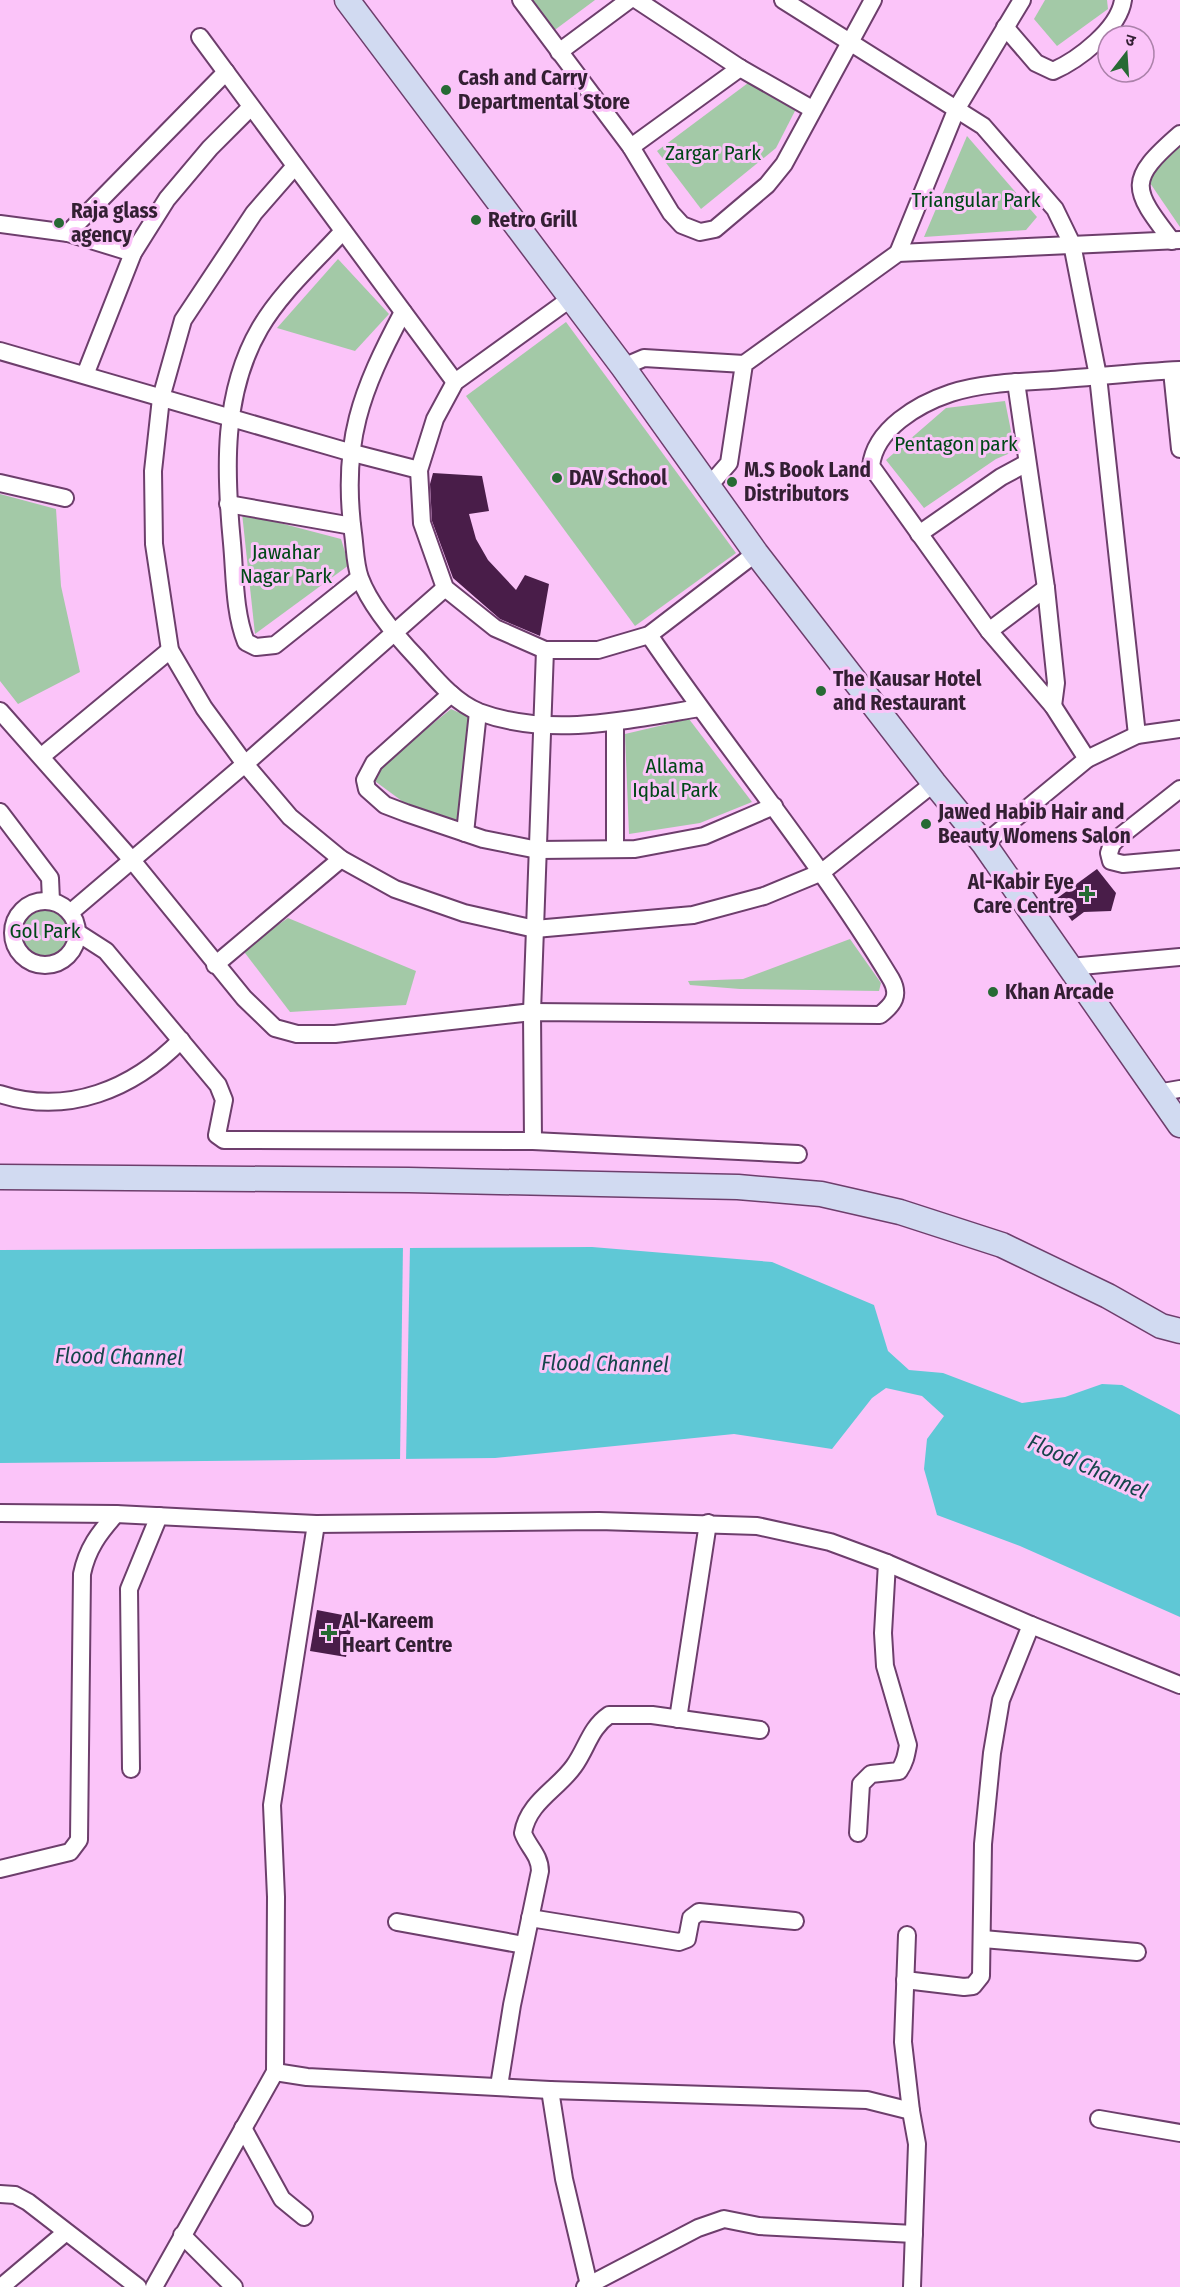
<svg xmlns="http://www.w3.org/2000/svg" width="1180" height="2287" viewBox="0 0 1180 2287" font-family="'Fira Sans Condensed','Noto Sans Devanagari',sans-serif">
	<rect width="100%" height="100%" fill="#fbc4f9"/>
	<!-- green -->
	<g fill="#a3c9a7">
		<path d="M528,0H595L552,32Z"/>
		<path d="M1045,0H1107L1108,9L1057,46L1034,19Z"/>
		<path d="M748,83L797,107L776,148L701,209L657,151Z"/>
		<path d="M967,136L1037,217L1026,230L924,237Z"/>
		<path d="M1180,141V227L1150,183L1152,166Z"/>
		<path d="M338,259L389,314L355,351L277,328Z"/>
		<path d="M566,322L736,553L635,626L466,396Z"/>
		<path d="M1005,401L1015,451L996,459L924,508L886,460L946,408Z"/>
		<path d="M0,494L56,509L61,586L80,672L18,704L0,681Z"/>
		<path d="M242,513L341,539L349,565L255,634Z"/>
		<path d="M451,709L469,717L458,822L406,804L368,776Z"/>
		<path d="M689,719L752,802L700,823L629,834L625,734Z"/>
		<circle cx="45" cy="932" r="27"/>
		<path d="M288,918L416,971L406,1005L290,1012L242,949Z"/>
		<path d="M850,939L881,983L879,991L740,989L690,985L688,981L743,979Z"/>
	</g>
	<!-- water -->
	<path fill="#5fc8d6" d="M592,1247L772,1262L874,1305L888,1351L909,1370L943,1373L1022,1403L1065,1397L1102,1384L1122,1385L1180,1415V1617L1020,1546L937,1515L924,1469L927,1439L944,1416L922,1396L886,1388L872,1398L832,1449L734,1434L495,1458L0,1463V1250Z"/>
	<!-- pier -->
	<path fill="#fbc4f9" d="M403,1245H410L406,1462H400Z"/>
	<!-- building -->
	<g fill="#491d49">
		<path d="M433,473L482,476L489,511L469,514L476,539L488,560L516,590L525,575L549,584L540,636L500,619L453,578L432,521L430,484Z"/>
		<path d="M1097,869L1116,893L1111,911L1084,912L1072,921L1056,899Z"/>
		<path d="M317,1610L353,1617L346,1657L310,1651Z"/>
	</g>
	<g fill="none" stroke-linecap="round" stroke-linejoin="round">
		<!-- minor casing -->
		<g stroke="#6d3e6c" stroke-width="20">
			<g id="minor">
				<path d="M521,0L631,147L671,213L682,225L700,232L715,229L767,185L784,164L873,0"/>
				<path d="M637,0L740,68L812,109"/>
				<path d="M783,0L983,126L1055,209L1072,244L1098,376L1137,735"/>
				<path d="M1005,27L1036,63L1053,71C1078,60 1119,29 1123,0"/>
				<path d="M200,37L455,382"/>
				<path d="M559,52L629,0"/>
				<path d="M631,147L740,68"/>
				<path d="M295,166L254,213L183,320L161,398L153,471L154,544L170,650L204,708L245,764L290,817L341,859L395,889L464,913L535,929L693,915L764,896L822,872L934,783"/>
				<path d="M0,224L68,233L133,253"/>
				<path d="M343,231C315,262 281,292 260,328C222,393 225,471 232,543C235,575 234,612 246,642L256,647L275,645L359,578"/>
				<path d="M68,233L226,72"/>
				<path d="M1172,241C1131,188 1127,180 1180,134"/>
				<path d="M898,253L957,108L1022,0"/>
				<path d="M570,299L455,382L435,419L419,470L422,523L445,588L495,628L545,650H598L649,635L756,553"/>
				<path d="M403,312C361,391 341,442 353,533C355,547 355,565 360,578C370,605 398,638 418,659C435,678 454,702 479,712C549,738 628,720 699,708"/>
				<path d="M0,351L349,452L419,470"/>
				<path d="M623,367L644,358L744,364"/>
				<path d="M1172,371L1180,449"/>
				<path d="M85,375L133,253L167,199L210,148L251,107"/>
				<path d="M1016,382L1046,588L1056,683L1053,706"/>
				<path d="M0,483L65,498"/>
				<path d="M708,487L729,463L744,364L898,253L1180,240"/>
				<path d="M228,504L352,526"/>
				<path d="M919,534L1001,477L1027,463"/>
				<path d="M989,631L1046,588"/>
				<path d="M451,694L374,763L365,780L367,789L385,805L406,813L483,839L538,850L635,849L704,836L774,806"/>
				<path d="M0,711L131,859L244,998L275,1028L297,1034H335L532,1012L880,1015C894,1004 900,995 891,979C818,858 728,751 649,635"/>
				<path d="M42,756L170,650"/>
				<path d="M1087,759L1053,706L989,631L871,466C875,429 918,404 951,393C982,383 1019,382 1051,380C1094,377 1137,372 1180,370"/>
				<path d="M1180,789L1118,838L1112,844L1109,853L1111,861L1123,864L1180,859"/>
				<path d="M0,812L50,878L51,901"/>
				<path d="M465,833L478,712"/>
				<path d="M984,844L1087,759L1137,735L1180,729"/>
				<path d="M615,849V722"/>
				<circle cx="45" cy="933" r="32"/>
				<path d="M71,912L245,764L445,588"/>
				<path d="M78,933L106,951L218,1085L224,1100L217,1135L224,1140L533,1141L798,1154"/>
				<path d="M215,965L341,859"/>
				<path d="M1070,967L1180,957"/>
				<path d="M1157,1093L1180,1089"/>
				<path d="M0,1094C68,1116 133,1089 181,1040"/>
				<path d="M533,1141L532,1012L545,650"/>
				<path d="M0,1513L116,1514L316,1524L599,1521L757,1526L830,1542L887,1563L1031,1625L1180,1685"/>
				<path d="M678,1719L708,1523"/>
				<path d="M131,1769L129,1589L159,1516"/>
				<path d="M858,1833L861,1784L871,1774L899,1771C905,1762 906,1756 908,1745L885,1666L883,1633L887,1563"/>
				<path d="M0,1869L70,1852L79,1840L82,1574C87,1549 99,1533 116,1514"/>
				<path d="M530,1918L679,1942L687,1939L691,1918L699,1912L795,1921"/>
				<path d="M397,1922L524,1945"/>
				<path d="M907,1935L903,2042L911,2111"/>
				<path d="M983,1939L1137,1952"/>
				<path d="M905,1980L964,1987L973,1986L981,1976L983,1844L992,1753L1001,1700L1031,1625"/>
				<path d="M275,2072L307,2077L550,2090L867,2100L911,2111L917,2144L912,2287"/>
				<path d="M499,2086L512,2005L540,1871C540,1855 528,1847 523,1833C528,1802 558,1789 574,1766C587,1748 590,1728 609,1715H652L760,1730"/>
				<path d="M550,2090L564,2179L589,2285"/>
				<path d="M1099,2119L1180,2133"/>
				<path d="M243,2128L282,2199L304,2217"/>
				<path d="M0,2194L15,2195L28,2202L138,2287"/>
				<path d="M182,2235L234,2287"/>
				<path d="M1,2287L65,2233"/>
				<path d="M154,2287L275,2072L276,1897L272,1805L316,1524"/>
				<path d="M585,2287L698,2228L724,2219L759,2226L914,2234"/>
			</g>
		</g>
		<!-- secondary casing -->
		<g stroke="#6d3e6c" stroke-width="27">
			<g id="secondary">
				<path d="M347,0L623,367L756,553L934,783L984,844L1180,1125"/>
				<path d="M0,1177L409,1180L738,1187L821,1194L900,1212L1002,1245L1108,1296L1161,1326L1180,1331"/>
			</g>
		</g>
		<!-- minor -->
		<use href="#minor" stroke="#fff" stroke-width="16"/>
		<!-- secondary -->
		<use href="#secondary" stroke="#d1daf1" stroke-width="24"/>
	</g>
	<!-- markers -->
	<g fill="#276a34" stroke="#fbc4f9" stroke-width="2">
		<circle cx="446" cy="90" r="6"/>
		<circle cx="476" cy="220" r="6"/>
		<circle cx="59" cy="223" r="6"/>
		<circle cx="557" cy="478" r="6"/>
		<circle cx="732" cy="482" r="6"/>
		<circle cx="821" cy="691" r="6"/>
		<circle cx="926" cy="824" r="6"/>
		<path d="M1084 885h6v6h6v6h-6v6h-6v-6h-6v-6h6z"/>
		<circle cx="993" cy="992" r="6"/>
		<path d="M326 1624h6v6h6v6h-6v6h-6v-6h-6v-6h6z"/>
	</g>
	<g text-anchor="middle" stroke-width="6" stroke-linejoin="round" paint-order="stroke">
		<!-- poi labels -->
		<g font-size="21" font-weight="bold" fill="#331f33" stroke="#fbc4f9" text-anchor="start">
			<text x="458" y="85">Cash and Carry<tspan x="458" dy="24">Departmental Store</tspan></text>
			<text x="71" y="218">Raja glass<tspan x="71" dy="24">agency</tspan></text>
			<text x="488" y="227">Retro Grill</text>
			<text x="744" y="477">M.S Book Land<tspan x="744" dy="24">Distributors</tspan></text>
			<text x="569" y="485">DAV School</text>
			<text x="833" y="686">The Kausar Hotel<tspan x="833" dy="24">and Restaurant</tspan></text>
			<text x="938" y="819">Jawed Habib Hair and<tspan x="938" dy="24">Beauty Womens Salon</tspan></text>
			<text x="1074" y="889" text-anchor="end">Al-Kabir Eye<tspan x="1074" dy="24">Care Centre</tspan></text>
			<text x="1005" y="999">Khan Arcade</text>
			<text x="342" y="1628">Al-Kareem<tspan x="342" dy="24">Heart Centre</tspan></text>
		</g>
		<!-- park labels -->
		<g font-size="21" fill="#004817" stroke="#fbc4f9">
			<text x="713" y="160">Zargar Park</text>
			<text x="976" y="207">Triangular Park</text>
			<text x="956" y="451">Pentagon park</text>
			<text x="286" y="559">Jawahar<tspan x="286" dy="24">Nagar Park</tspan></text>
			<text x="675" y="773">Allama<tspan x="675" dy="24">Iqbal Park</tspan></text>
			<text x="45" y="938">Gol Park</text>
		</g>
		<!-- water labels -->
		<g font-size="22" font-style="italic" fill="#15454b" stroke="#fbc4f9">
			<text transform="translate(119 1356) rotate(1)" y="8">Flood Channel</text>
			<text transform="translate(605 1363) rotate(1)" y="8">Flood Channel</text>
			<text transform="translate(1088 1466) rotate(24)" y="8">Flood Channel</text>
		</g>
	</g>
	<!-- north arrow -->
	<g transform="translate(1126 54) rotate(17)"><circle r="28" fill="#fbc4f9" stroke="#ab82aa" stroke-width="1.5"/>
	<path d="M0-4.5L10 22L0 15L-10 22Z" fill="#276a34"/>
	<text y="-9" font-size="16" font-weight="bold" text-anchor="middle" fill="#331f33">उ</text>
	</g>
</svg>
